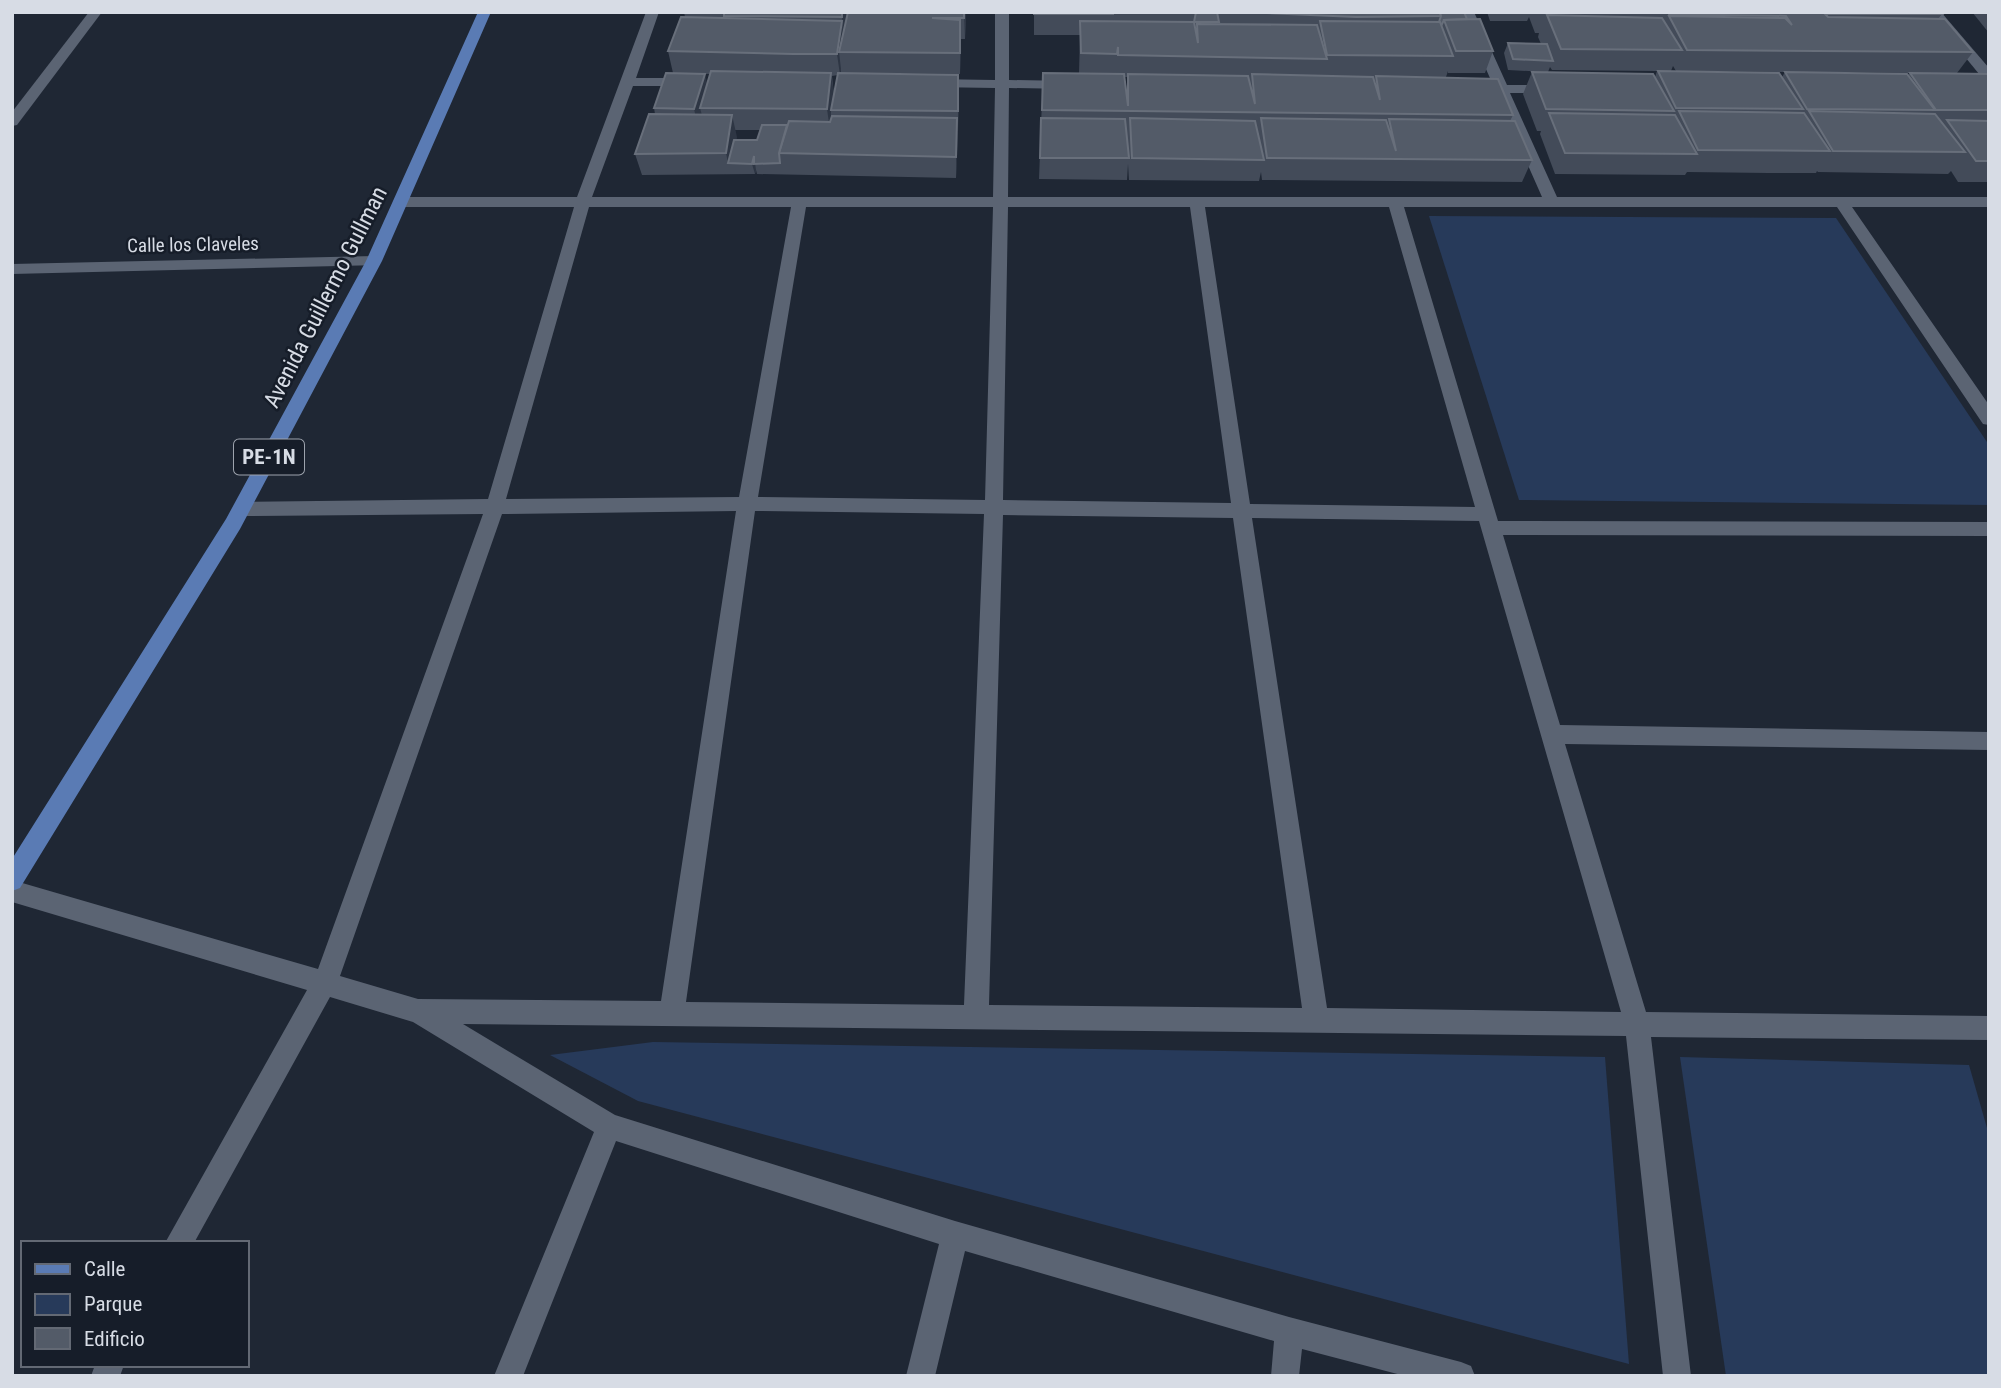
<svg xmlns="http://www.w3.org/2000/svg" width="2001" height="1388" viewBox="0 0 2001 1388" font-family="'Roboto Condensed',sans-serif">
	<rect width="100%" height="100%" fill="#1f2734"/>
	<!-- green -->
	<g fill="#273a5a">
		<path d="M1429,216L1836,218L1989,445V505L1519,500Z"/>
		<path d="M653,1042L1605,1057L1629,1364L638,1101L550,1055Z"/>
		<path d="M1680,1057L1969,1065L1989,1135V1376H1726Z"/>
	</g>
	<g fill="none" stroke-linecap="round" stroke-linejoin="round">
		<!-- minor -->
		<g fill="#5b6473" fill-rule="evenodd">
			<path d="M89,12H102L17,125L12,126V112Z"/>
			<path d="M646,12H659L636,78H693L700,82L693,86H633L592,197H993L995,88L931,87L924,83L931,79L995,80V12H1009V80L1071,81L1078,85L1071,89L1009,88L1008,197H1542L1496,93H1474L1467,89L1474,85H1493L1461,12H1474L1507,85H1553L1560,89L1553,93H1510L1557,197H1989V207H1852L1989,405V425L1983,424L1837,207H1404L1498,521L1989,522V536L1503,535L1560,725L1989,732V750L1565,744L1646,1012L1989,1016V1040L1651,1037L1691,1376H1663L1626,1036L463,1024L615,1115L955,1221L1289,1317L1461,1362L1471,1366L1475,1376H1405L1302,1349L1299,1376H1271L1274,1341L965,1251L935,1376H906L939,1244L616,1141L523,1376H494L594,1132L413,1022L330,997L194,1243H165L307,990L12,902V880L318,969L483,514L241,516L232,509L241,502L488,499L574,207H403L395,202L403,197H577ZM589,207H791L739,497L506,499ZM806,207H993L985,500L758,497ZM1008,207H1190L1231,503L1003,500ZM1205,207H1389L1475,507L1250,504ZM736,511L661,1001L418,999L340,976L502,514ZM755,511L984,514L964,1005L686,1002ZM1003,515L1233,518L1302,1008L989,1005ZM1252,518L1479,521L1621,1012L1327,1008Z"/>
			<path d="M1928,12H1941L1989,68V81L1984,80Z"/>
			<path d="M374,256L380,257V265L12,274V264Z"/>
			<path d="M95,1365H124L120,1376H91Z"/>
		</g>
		<!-- major -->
		<path fill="#5a7bb4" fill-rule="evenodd" d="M478,12H491L382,261L240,529L20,888L12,891V859L226,519L366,261Z"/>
	</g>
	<!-- wall -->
	<g fill="#434b59" fill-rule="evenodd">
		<path d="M684,12H966L965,39H961L960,74L841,73V69L840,73L959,96L956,178L757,174L756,170L755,174L642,175L635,154L655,114L654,108L707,84L710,74L673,73L668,51L685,17ZM838,75L834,94L832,76ZM735,130H761L757,140H736Z"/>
		<path d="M1034,12H1464L1467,19L1493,51L1485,73H1448V71L1446,77L1513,115L1510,121L1532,160L1522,182L1262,180L1261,172L1259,181L1129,180L1128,164L1127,180L1039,179L1043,73L1079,74L1080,35H1034ZM1124,77H1128L1126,92Z"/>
		<path d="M1487,12H1940L1942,14L1938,19L1973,52L1957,73L1989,74V182H1958L1951,171L1948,174L1818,172L1817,171L1816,173H1769L1687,172L1685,175L1555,174L1540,134L1541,131H1537L1523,94L1532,72L1655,77L1657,71L1552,70L1550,67L1548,72L1508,70L1504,53L1508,43L1541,44L1538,37L1539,33H1535L1529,17L1527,21H1490ZM1673,66L1676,71L1785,72L1782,77L1671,71ZM1825,72L1910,73L1908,75Z"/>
		<path d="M1972,12H1989V33Z"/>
	</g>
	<!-- shaded-wall -->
	<g fill="#2e3644">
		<path d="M842,12H847L844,39L842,17Z"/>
		<path d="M964,12H966L965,39Z"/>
		<path d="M960,20L961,41L960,74Z"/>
		<path d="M842,21L844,42L839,52L841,69L840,75L837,54Z"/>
		<path d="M831,73L834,94L831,110V116L830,130L827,109Z"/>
		<path d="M705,74L710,96L700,108L703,119L699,131L694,109Z"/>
		<path d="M958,75L959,96L958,133Z"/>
		<path d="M732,115L737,137L733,163H728L726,153Z"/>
		<path d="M957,118L958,139L956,178V157Z"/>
		<path d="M754,156L756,170L755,174L752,164Z"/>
	</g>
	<!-- building -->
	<g fill="#535b68" stroke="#686f7b" stroke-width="2">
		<path d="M724,12H842V17L724,16Z"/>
		<path d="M848,12H964V18H932L960,20V53L839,52Z"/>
		<rect x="1034" y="12" width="79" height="2"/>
		<path d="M1196,12H1217L1219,22H1194Z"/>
		<path d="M1245,12H1440L1441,16L1356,17Z"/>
		<path d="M1440,12H1464L1467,19L1444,20L1441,26L1439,22L1441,16Z"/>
		<path d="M1668,12H1940L1942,14H1825L1828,17L1945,19L1973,52L1687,50L1669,16L1785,18L1792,25L1786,16L1669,14Z"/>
		<path d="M1547,15L1662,18L1682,50L1561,49Z"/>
		<path d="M681,17L842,21L837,54H793L668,51Z"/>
		<path d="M1480,19L1493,51H1456L1444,20Z"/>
		<path d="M1080,21L1194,22L1198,43L1197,24L1317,25L1327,59L1118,55V47L1117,54L1081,53Z"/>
		<path d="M1320,21L1440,22L1453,56L1327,55Z"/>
		<path d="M1508,43L1547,44L1553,61L1513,59Z"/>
		<path d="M711,71L831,73L827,109L700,108Z"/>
		<path d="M1658,71L1779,73L1803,109L1676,108Z"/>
		<path d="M1532,72L1653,74L1674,111L1546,109Z"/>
		<path d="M1785,72L1907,74L1935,110L1807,109Z"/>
		<path d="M666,73L705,74L694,109L654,108Z"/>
		<path d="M838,73L958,75V111L831,110Z"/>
		<path d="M1043,73L1124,74L1128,106V74L1248,76L1255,104L1252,74L1373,77L1380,100L1376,76L1498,79L1513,115L1042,110Z"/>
		<path d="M1910,73L1989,74V110H1936Z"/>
		<path d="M1679,111L1804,113L1830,151L1698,150Z"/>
		<path d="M1809,111L1935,114L1965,152L1833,151Z"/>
		<path d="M1549,113L1675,115L1697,154L1565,153Z"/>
		<path d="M649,114L732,115L726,153L635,154Z"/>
		<path d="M832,116L957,118L956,157L779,153L789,121L830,122Z"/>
		<path d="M1041,118L1125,119L1129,158H1040Z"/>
		<path d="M1130,118L1255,121L1264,160L1132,158Z"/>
		<path d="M1261,118L1386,120L1396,151L1389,119L1515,121L1532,160L1267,158Z"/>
		<path d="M1947,120L1989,121V161H1976Z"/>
		<path d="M762,125H787L779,153L780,163L754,164V156L752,164L728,163L734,140H757Z"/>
	</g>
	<g text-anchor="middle" stroke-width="5" stroke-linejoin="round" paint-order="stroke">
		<!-- far-street labels -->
		<g font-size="19" fill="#d7dce5" stroke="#161d29">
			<text transform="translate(193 244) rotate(-1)" y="7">Calle los Claveles</text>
		</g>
		<!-- shield labels -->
		<rect fill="#161d29" stroke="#9da3ad" stroke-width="2" x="234" y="439.5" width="70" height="35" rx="5"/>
		<g font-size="21" font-weight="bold" fill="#d7dce5">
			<text x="269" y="464">PE-1N</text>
		</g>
		<!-- street labels -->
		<g font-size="23" fill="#d7dce5" stroke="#161d29">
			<text transform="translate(325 297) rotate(-63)" y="8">Avenida Guillermo Gullman</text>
		</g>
	</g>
	<!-- border -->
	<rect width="2001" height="1388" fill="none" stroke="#d7dce5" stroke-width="28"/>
	<!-- legend -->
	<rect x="21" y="1241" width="228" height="126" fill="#161d29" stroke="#636974" stroke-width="2"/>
	<rect x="35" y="1264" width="35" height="10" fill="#5a7bb4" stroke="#636974" stroke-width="2"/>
	<text x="84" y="1276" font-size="21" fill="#d7dce5">Calle</text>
	<rect x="35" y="1294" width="35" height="21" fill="#273a5a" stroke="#636974" stroke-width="2"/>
	<text x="84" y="1311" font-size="21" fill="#d7dce5">Parque</text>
	<rect x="35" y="1328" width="35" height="21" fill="#535b68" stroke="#636974" stroke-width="2"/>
	<text x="84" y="1346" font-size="21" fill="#d7dce5">Edificio</text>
</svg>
